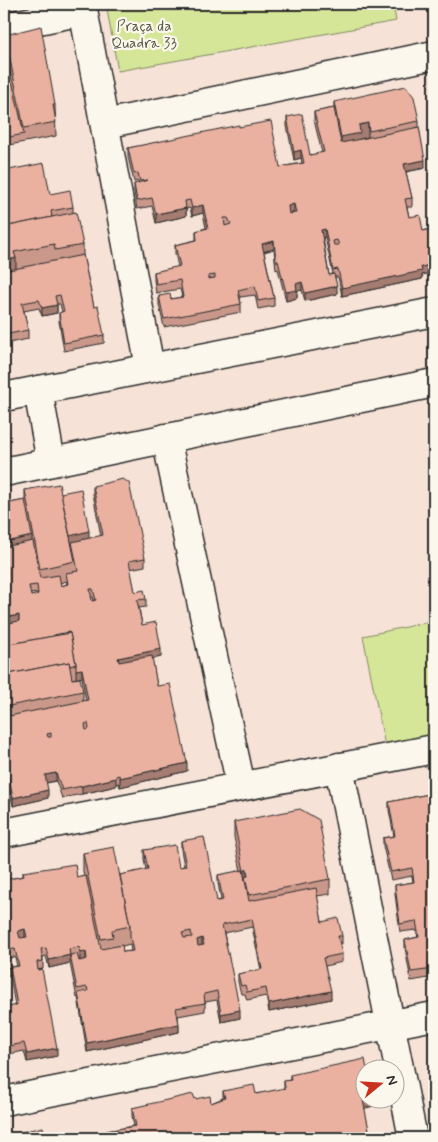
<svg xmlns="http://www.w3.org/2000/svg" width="438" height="1142" viewBox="0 0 438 1142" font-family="Mynerve,sans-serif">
	<rect width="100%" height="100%" fill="#f6e2d6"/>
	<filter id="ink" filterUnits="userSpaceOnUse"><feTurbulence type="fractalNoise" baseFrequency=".02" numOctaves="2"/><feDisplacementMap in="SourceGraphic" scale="10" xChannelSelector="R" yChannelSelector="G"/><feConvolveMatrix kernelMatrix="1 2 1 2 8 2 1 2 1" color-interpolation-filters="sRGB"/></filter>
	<g filter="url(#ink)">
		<!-- green -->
		<g fill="#d6e699" stroke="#808862">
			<path d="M106,4H393L396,21L118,71Z"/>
			<path d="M434,621V736L385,746L363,636Z"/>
		</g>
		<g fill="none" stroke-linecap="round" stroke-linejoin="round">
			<!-- minor casing -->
			<g stroke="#2b2b2b" stroke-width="31">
				<g id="minor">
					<path d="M4,27L83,11"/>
					<path d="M105,124L434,55"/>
					<path d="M166,438L241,786"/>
					<path d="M339,767L413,1138"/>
					<path d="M4,833L434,749"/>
					<path d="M4,1101L434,1016"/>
				</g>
			</g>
			<!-- tertiary casing -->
			<g stroke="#2b2b2b" stroke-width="31">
				<g id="tertiary">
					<path d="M82,4L150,368"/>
					<path d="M38,390L51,462"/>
					<path d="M4,397L434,312"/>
					<path d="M4,472L434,383"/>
				</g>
			</g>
			<!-- path -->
			<path stroke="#2b2b2b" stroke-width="3" stroke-dasharray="4 4" stroke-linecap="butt" d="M431,567L434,586"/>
			<!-- minor -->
			<use href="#minor" stroke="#fbf7ec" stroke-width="28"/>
			<!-- tertiary -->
			<use href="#tertiary" stroke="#fbf7ec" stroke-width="28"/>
		</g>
		<!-- wall -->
		<g fill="#c9988a" stroke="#2b2b2b" fill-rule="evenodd">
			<path d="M5,35L55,105L56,136L4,146V55L6,54L5,49Z"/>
			<path d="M334,102L419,121V127L425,168L406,172L412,198V207H407L409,217L423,231L434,228V272L422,275V279L342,296L338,277H335L337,294L305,301L302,290L297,291V298L286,301L278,269L276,270L274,249L264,252L274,298V306L258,309L255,295L240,297L241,304V312L164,327L159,305V296L171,299L182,297L180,289L156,293L154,280V272L178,267L175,253V245L196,240V231L206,228L203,213L192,216L190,208L186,209V216L156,223L152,206L137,209L134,192V184L139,183L138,181L134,182L128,157V148L239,127L280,167L302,163L301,158L294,160L287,126V117L310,155L322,153L314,120V112L334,108ZM325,237L333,274L329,275L323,238Z"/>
			<path d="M4,171L50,194L73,207V213L83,245V255L94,307L104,335V343L64,351L59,321V313L62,312L60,304H57V313L42,316L39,308L24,311L28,330V339L4,344Z"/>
			<path d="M93,486L145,558V566L130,569L135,592L146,599V607L139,608L142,625L161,657L152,659L157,686L187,771L120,787L119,783L116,784V786L82,794L62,798L56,781L46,783L48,798L13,806L7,777L5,762V754H7L6,751L4,750V547H6L4,539V530L9,529L5,512V504L25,500V490L61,493L89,538L101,536L93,494ZM66,581L67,584L61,586L60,583ZM37,593V595L31,596L30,594ZM91,597H93L94,600L92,601ZM82,677L86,701H83V691L72,679Z"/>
			<path d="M434,793V977L411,981L405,948V940L418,937L416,930L400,932L395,894V885L413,882L412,876L391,880L383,846V838L394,836L389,810V802Z"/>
			<path d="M234,822L330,879V894L317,896L322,922L342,936V944H340L342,954V962L325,966L331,999L269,1012L266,996L247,1000L245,994H241L238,982V974L261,970L252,927L224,933L240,1018L221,1022L217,1000L205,1002V1011L178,1016L179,1032L87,1052L78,997L77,998L70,963L49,968L46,956L43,957V969L38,970L57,1056L27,1062L24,1051L4,1055V1008L15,1006L10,976L4,977V880L23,876V872L77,878L84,876L83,871V853L120,875L146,870L144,859V850L179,867L184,866L181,850V841L217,901L221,900L218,883V875L241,871L234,837ZM130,944L131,951L123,952L122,946ZM15,957L17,966L10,967L8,958Z"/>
			<path d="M434,1060V1092L431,1074V1065Z"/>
			<path d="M290,1075L373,1100V1106L364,1108L370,1135L378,1138H106V1131L134,1126L132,1116V1108L195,1099L211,1103L223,1098V1091L256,1094L284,1089V1081L290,1080Z"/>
		</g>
		<!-- shaded-wall -->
		<g fill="#a47c71" stroke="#2b2b2b">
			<path d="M368,123V137L360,139L341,151V137L359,125Z"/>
			<path d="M301,150V158L294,160V152Z"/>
			<path d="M425,160V168L404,172V164Z"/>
			<path d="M294,204V212L288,214V206Z"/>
			<path d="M203,205V213L192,216V208Z"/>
			<path d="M186,208V216L156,223V214Z"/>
			<path d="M325,229V237L321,238V230Z"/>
			<path d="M274,241V249L262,252V244Z"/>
			<path d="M16,258V276L4,279V261Z"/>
			<path d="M434,264V272L422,275V279L342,296V288L421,267Z"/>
			<path d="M302,282V290L297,291V298L286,301V292L296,284Z"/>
			<path d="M337,286V294L305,301V293Z"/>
			<path d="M57,305V313L42,316V308Z"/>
			<path d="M89,531V540L68,544V536Z"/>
			<path d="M32,536V545L6,550V542Z"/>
			<path d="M19,615V624L4,627V618Z"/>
			<path d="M161,649V657L118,666V658Z"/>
			<path d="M82,669V677L76,679V670Z"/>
			<path d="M187,763V771L120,787V778Z"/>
			<path d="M56,773V781L45,783V775Z"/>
			<path d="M116,778V786L82,794V786Z"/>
			<path d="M48,790V798L13,806V798Z"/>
			<path d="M247,869V884L245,877V884L244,885V871Z"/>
			<path d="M25,929V938L18,939V931Z"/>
			<path d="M202,938V946L197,948V940Z"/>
			<path d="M86,952V960L80,961V953Z"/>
			<path d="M70,955V963L49,968V960Z"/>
			<path d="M10,967V976L4,977V969Z"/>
			<path d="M331,991V999L269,1012V1004Z"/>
			<path d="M240,1010V1018L221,1022V1014Z"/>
			<path d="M179,1024V1032L87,1052V1043Z"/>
			<path d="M57,1048V1056L27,1062V1054Z"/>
			<path d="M363,1100H373V1106L363,1109Z"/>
		</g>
		<!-- building -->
		<g fill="#eab1a1" stroke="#2b2b2b" fill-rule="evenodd">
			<path d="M41,26L55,105H53L56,122L24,128L5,35Z"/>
			<path d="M6,54L24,134L4,138V55Z"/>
			<path d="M406,86L414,97L419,121L369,131L368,123L359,125L360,133L341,137L334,102Z"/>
			<path d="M334,108L341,143L419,127L425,160L404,164L412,198L405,199L409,217L420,215L423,231L434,228V264L421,267L422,271L342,288L338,269L333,270L325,229L321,230L329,275L334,274L337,286L305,293L302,282L296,284L297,290L286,292L278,261H276L274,241L262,244L274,298L258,301L255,286L238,290L241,304L164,319L159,296L170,294L171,299L183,297L180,280L156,284L154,272L180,266L175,245L197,240L196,231L208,228L203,205L192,208L190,200L185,201L186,208L156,214L152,198L137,201L134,184L148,180L140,181L138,173L134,174L128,148L239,125V127L271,121L280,167L304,163L301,150L294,152L287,117L302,114L310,155L324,152L314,112ZM294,204L296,213L289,214L288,206ZM224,218H228L231,224L225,226ZM337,240L339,245H334L333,241ZM215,275V278L208,279V276Z"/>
			<path d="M44,163L50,194L70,190L73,207L51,211L52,217L4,227V171Z"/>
			<path d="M76,212L83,245L55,250L54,244L14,252L16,258L4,261V227Z"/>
			<path d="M83,255L94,307L98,306L104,335L64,343L59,313L64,311L60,295L55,296L57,305L42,308L39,300L22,303L28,330L4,335V271Z"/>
			<path d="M123,479L129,483L145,558L129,561L135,592L144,590L146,599L137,600L142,625L156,622L161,649L118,658L119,662L152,656L157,686L170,684L187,763L120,778L119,775L116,776V778L82,786L62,790L56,773L45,775L48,790L13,798L7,769L5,754H8L6,743L4,742V717L88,700L82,669L76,670V664L70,633L69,632L54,635V636L4,645V624L19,621V615L4,618V586L6,585V579L4,568V547L33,541L40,578L59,575L61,586L68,584L66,573L78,571L72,542L103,535L93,486ZM37,585L38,594L31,596L29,586ZM90,589H93L96,600L92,601ZM88,723L89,729L86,730L85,724ZM51,733V737H48L47,734Z"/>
			<path d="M59,484L75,561L40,569L25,490Z"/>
			<path d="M81,489L89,531L70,536L61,493Z"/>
			<path d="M25,500L32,536L6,542L4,530L10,529L5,504Z"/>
			<path d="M4,568L6,579L4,580Z"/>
			<path d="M70,633L76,664L70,666L69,662L4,675V645Z"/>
			<path d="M69,662L72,679L80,678L83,691L4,707V675Z"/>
			<path d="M434,793V969L411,972L405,940L419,937L416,921L400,924L395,885L414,882L412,868L391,872L383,838L395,836L389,802Z"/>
			<path d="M300,809L319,820L330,879L249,895L245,877L248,876L247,869L244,871L234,822Z"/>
			<path d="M204,837L217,901L223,900L218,875L243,870L249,901L316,888L322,922L338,918L342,936H338L342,954L323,958L331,991L269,1004L266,988L247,992L245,985L241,986L238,974L262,969L252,919L222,925L240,1010L221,1014L217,991L204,994L205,1003L176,1008L179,1024L87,1043L78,993L88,991L87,987L77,989L70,955L49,960L46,948L41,949L43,961L37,962L38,970L42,969L57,1048L27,1054L24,1043L4,1047V1008L17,1005L10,967L4,969V880L24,876L23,872L75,864L77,878L86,876L101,949L122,945L123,952L133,951L130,937V926L120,875L148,869L144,850L175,845L179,867L186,866L181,841ZM25,929L27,937L20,938L18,931ZM191,931L192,937L184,938L182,933ZM202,938L204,945L198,946L197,940ZM79,947L80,953L86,952L87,959L79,961L77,954L70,955L69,949ZM15,949L19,966L10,967L6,950Z"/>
			<path d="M114,847L130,926L112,930L113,937L101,939L83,853Z"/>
			<path d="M365,1059L367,1070H366V1100H363L370,1135L377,1134L378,1138H107L106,1131L136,1126L132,1108L193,1094L195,1099L210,1096L211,1103L225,1098L223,1091L254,1085L256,1094L285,1088L284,1081L291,1080L290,1075ZM299,1134L300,1137L296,1138L295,1135Z"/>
			<path d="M434,1060V1084L431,1065Z"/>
			<path d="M43,1127L45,1138H4V1136Z"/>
		</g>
	</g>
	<g text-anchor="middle" stroke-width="4.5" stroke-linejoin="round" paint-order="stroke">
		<!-- park labels -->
		<g font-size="15" fill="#565a46" stroke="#fbf7ec">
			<text x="144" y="31">Praça da<tspan x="144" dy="17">Quadra 33</tspan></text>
		</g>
	</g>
	<!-- margin -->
	<rect width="438" height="1142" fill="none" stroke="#fbf7ec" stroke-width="20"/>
	<rect x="10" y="10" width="418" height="1122" fill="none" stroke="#2b2b2b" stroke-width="2" filter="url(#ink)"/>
	<!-- north arrow -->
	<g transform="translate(380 1084) rotate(72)"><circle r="24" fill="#fbf7ec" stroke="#a8a59f"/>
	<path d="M0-4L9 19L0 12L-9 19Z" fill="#c8321e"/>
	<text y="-8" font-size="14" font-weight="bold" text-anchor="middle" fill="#2b2b2b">N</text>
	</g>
</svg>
